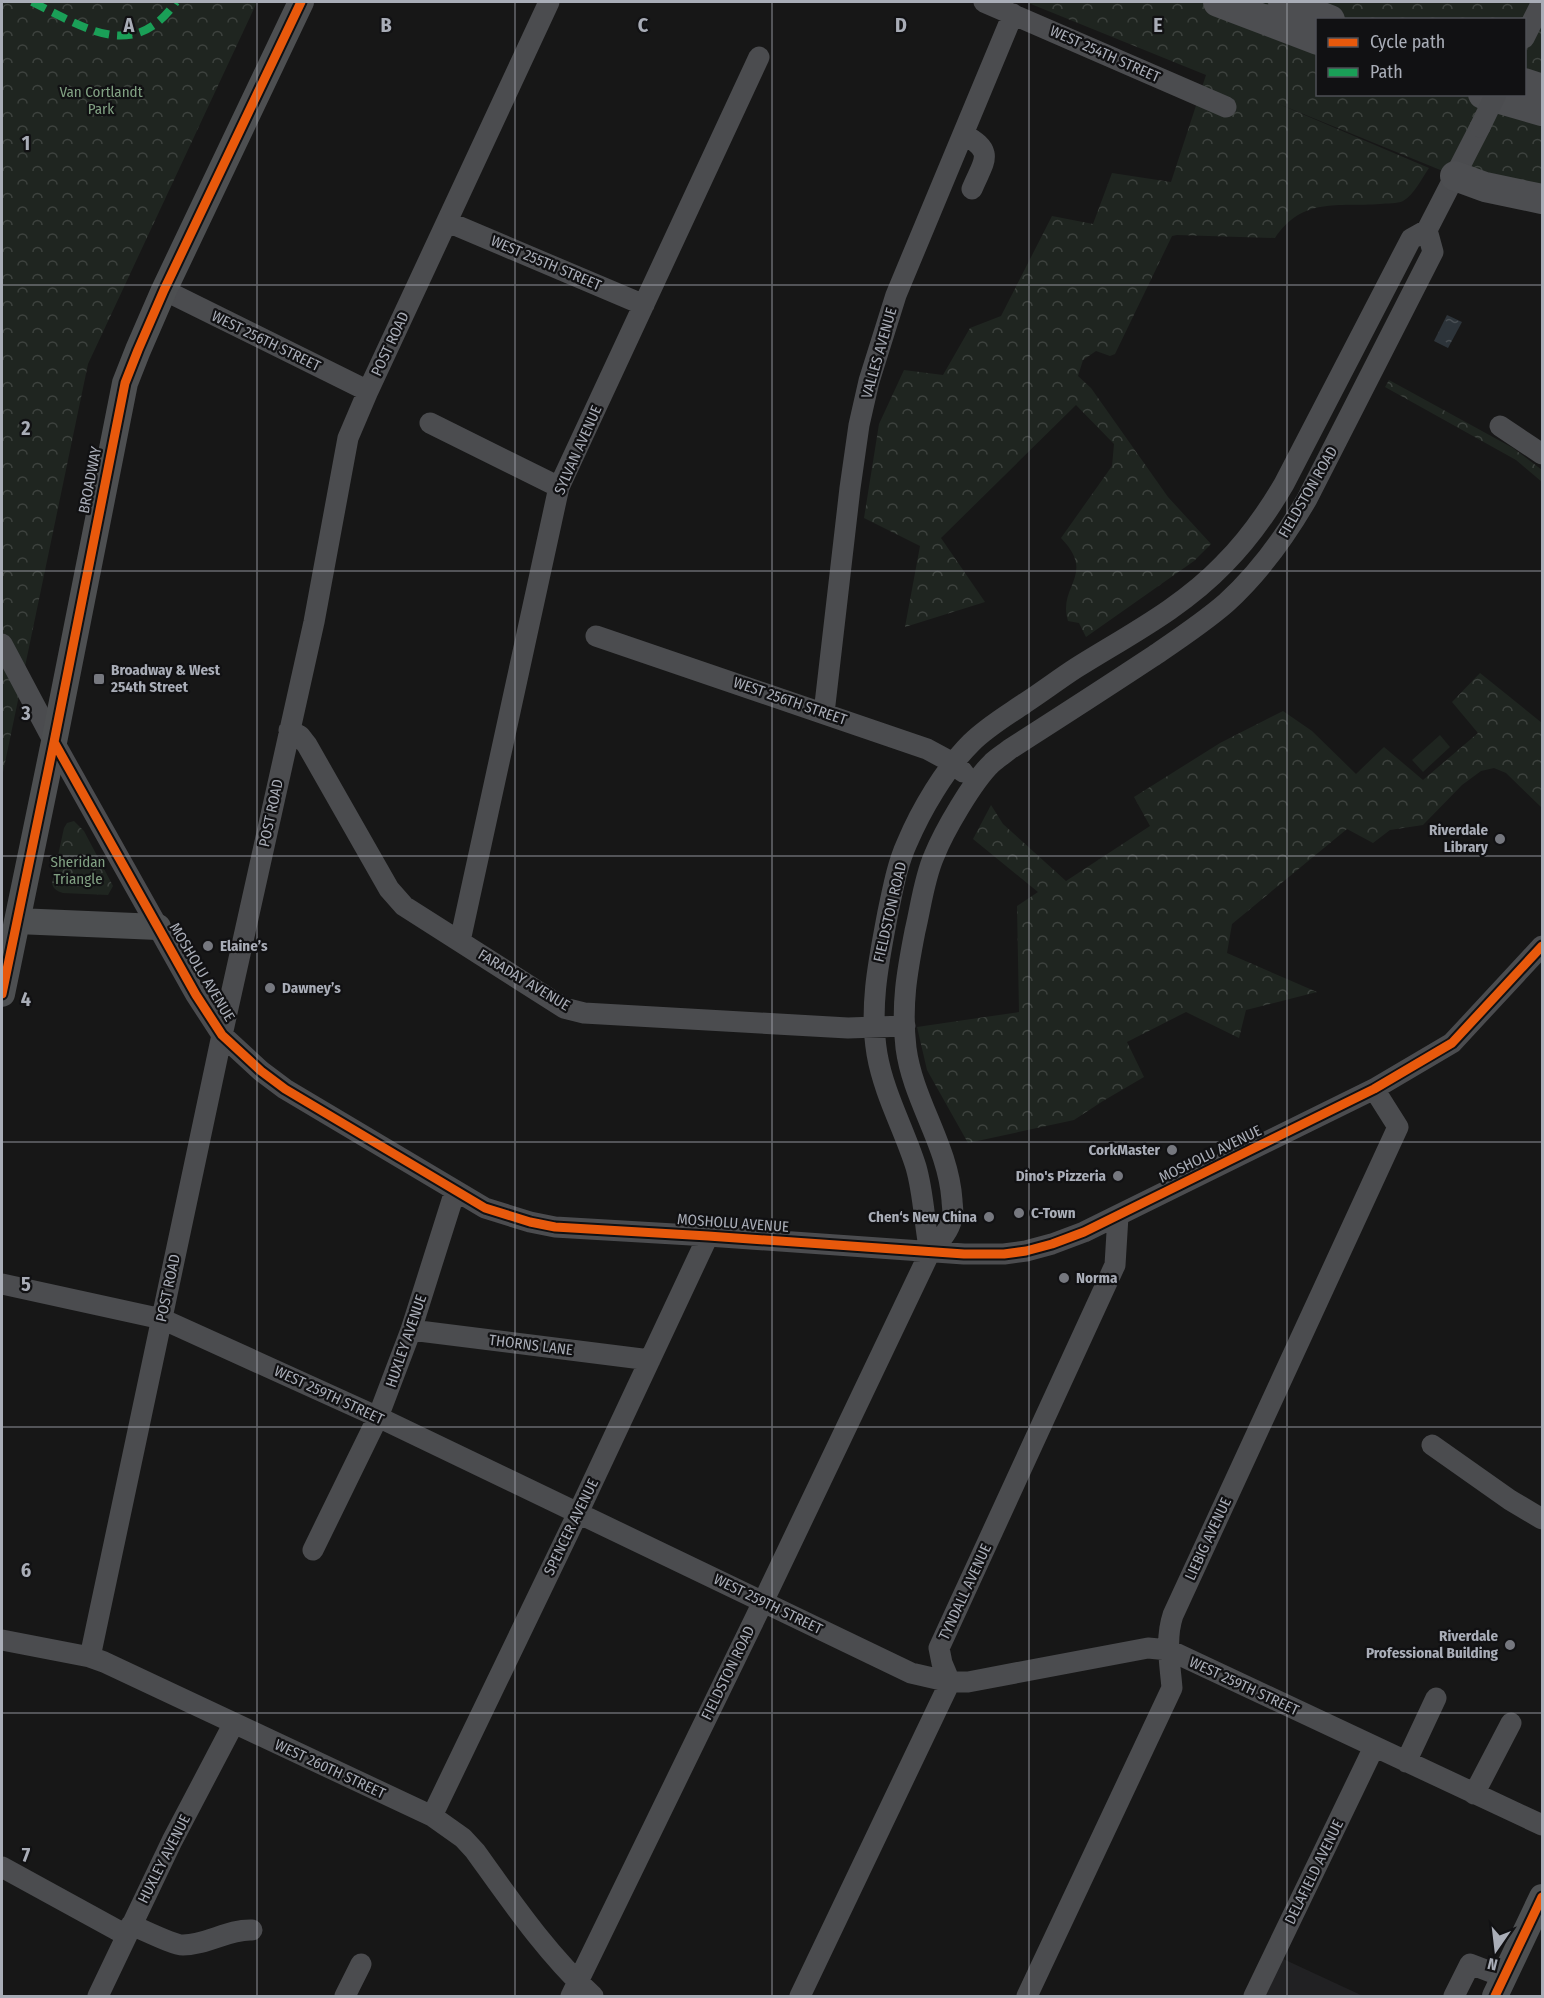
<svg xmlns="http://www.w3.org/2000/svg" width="1544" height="1998" font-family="'Fira Sans Condensed',sans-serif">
<defs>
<pattern id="forest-crowns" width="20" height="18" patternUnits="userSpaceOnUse" patternTransform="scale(1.5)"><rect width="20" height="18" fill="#1f2520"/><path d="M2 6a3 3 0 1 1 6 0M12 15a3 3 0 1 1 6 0" fill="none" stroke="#3d423e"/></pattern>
<pattern id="water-ripples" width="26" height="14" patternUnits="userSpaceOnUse" patternTransform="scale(1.5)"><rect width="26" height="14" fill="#2d343a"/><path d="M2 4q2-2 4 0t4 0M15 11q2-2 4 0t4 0" fill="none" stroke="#494f54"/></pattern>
</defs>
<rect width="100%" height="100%" fill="#171717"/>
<path fill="#212123" d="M 1279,1957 L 1363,1996 L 1260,1996 Z"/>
<path fill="#1f2520" d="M 1440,735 L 1450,747 L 1423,772 L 1412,760 Z"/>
<path fill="url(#forest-crowns)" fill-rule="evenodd" d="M 2,2 L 257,2 L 88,364 L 2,777 Z
M 1026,2 L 1542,2 L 1542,199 L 1455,176 L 1274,102 L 1429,168 C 1422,178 1414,195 1403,201 C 1397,204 1387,203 1380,204 C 1338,207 1302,197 1275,238 L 1177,235 L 1172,236 L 1115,354 L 1110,356 L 1096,351 L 1083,360 L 1078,376 L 1091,388 L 1168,497 L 1211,544 L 1194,561 L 1086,637 L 1079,623 L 1068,621 C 1057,586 1097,575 1061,538 L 1112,466 L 1114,444 L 1076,405 L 941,538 L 985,602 L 905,627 L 920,546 L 864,518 L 879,424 L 904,370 L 943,375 L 970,328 L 1001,316 L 1052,216 L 1093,224 L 1112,173 L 1171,182 L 1206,75 ZM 1318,20 L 1524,20 L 1524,94 L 1318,94 Z
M 1389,380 L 1513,448 L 1542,470 L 1542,482 L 1516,460 L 1385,387 Z
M 1480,673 L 1542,723 L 1542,808 L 1506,773 L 1494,768 L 1481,771 L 1462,785 L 1423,825 L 1390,830 L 1373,843 L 1347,829 L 1232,924 L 1227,953 L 1317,992 L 1246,1010 L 1239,1038 L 1186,1012 L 1127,1042 L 1144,1077 L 1103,1101 L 1074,1120 L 968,1143 L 927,1070 L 917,1027 L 1019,1012 L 1017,906 L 1038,892 L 973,839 L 991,805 L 1003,824 L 1066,881 L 1150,826 L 1134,797 L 1220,743 L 1283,711 L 1312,731 L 1356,774 L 1384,747 L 1423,780 L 1478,733 L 1452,702 Z
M 74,821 L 84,831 L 113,886 L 108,895 L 63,893 C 57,891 53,889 52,883 L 64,828 L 67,823 Z"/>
<path fill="url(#water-ripples)" d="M 1447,315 L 1462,322 L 1448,348 L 1434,341 Z"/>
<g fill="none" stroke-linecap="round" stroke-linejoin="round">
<path stroke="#4b4c4f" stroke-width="21" d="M 984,2 L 1226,107
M 1524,38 L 1542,2
M 963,134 C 996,152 984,160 972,189
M 448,222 L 644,305
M 164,290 L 368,391
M 430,423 L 559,487
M 1500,426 L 1542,454
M 596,636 L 927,749 L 953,763 L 963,772
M 2,644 L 54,742 L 196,995 L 222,1035 L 261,1071 L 285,1089 L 485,1208 L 530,1222 L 555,1227 L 708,1236 L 964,1254 L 1004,1254 L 1026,1251 L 1052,1244 L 1084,1232 L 1374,1089 L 1452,1043 L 1542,946
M 824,713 L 850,488 L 859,425 L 869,381 L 896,295 L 1013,14
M 289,730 L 300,736 L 307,745 L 389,889 L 404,906 L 564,1008 L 584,1013 L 848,1028 L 905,1026
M 460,941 L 559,487 L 759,57
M 930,1252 C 924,1223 924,1195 916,1167 C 904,1129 884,1094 877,1054 C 869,1006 879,960 888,912 C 893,889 897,865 907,843 C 921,810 945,769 971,743 C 987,727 1006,716 1025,703 C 1042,692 1059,679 1076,668 C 1127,636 1182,608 1224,564 C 1248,540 1267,513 1284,484 L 1411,239 L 1427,230 L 1480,127
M 2,1284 L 162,1319 L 378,1417 L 911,1673 L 950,1682 L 968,1682 L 1148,1648 L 1169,1650 L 1542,1825
M 411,1330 L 650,1360
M 1432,1445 L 1510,1500 L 1542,1519
M 313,1550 L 378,1417 L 411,1330 L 455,1191
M 2,1640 L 90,1657 L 104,1662 L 432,1816 L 463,1838 L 475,1851 C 511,1901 547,1954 593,1996
M 90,1657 L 222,1035 L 314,622 L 348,438 L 368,391 L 549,2
M 1406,1762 L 1436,1698
M 1474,1794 L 1511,1723
M 432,1816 L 578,1513 L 708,1236
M 2,1867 L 126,1935
M 131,1925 C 142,1929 173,1945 183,1945 C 207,1945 228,1929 252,1930
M 98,1996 L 172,1841 L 234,1723
M 345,1996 L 361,1964
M 571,1996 L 763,1602 L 930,1252 C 939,1242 949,1232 952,1218 C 954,1213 952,1205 952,1200 C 948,1145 913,1101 906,1048 C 901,1005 907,972 915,931 C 921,906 924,879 934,856 C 944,831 973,781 992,763 C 997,758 1004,754 1010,749 C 1057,719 1105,688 1152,657 C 1177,640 1203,623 1226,603 C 1259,573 1285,537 1307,499 L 1433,252 L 1427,230
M 800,1996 L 950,1682 L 942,1663 L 939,1648 L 1115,1265 L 1118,1216
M 1027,1996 L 1172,1688 C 1170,1664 1165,1639 1173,1615 L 1398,1127 L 1374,1089
M 1254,1996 L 1374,1747
M 1454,1996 L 1470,1964 L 1504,1977"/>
<path stroke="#4d4f51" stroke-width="26" d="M 17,921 L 158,927
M 2,994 L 54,742 L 125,383 L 138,350 L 164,290 L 301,2
M 1495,1996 L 1542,1897"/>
<path stroke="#4d4e51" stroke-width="30" d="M 1218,2 L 1318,40
M 1283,2 L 1330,20
M 1524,83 L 1542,89
M 1483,94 L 1542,111
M 1455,176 L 1485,187 L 1542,199"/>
<path stroke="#4b4c4f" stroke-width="21" d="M 1480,127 L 1496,94"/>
<path stroke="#1a9f57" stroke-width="8" stroke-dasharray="15 8" stroke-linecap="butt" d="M 32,2 C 84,27 133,63 176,2"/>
<defs>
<path id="cycleway" d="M 54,742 L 196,995 L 222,1035 L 261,1071 L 285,1089 L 485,1208 L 530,1222 L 555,1227 L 708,1236 L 964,1254 L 1004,1254 L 1026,1251 L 1052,1244 L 1084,1232 L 1374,1089 L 1452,1043 L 1542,946
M 2,994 L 54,742 L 125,383 L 138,350 L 164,290 L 301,2
M 1495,1996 L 1542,1897"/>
</defs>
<use href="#cycleway" stroke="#111113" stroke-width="13"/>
<use href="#cycleway" stroke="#e8590c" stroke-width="9"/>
</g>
<path fill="none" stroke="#a9adb7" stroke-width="1.5" stroke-opacity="0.55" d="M 257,2 L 257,1996M 515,2 L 515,1996M 772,2 L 772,1996M 1029,2 L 1029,1996M 1287,2 L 1287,1996M 2,285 L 1542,285M 2,571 L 1542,571M 2,856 L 1542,856M 2,1142 L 1542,1142M 2,1427 L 1542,1427M 2,1713 L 1542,1713"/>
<g fill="#76787f" stroke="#111113" stroke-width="2">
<rect x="93" y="673" width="12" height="12" rx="3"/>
<circle cx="1500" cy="839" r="6"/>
<circle cx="208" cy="946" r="6"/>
<circle cx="270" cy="988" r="6"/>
<circle cx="1172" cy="1150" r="6"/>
<circle cx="1118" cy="1176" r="6"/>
<circle cx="1019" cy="1213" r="6"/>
<circle cx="989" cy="1217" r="6"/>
<circle cx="1064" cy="1278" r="6"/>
<circle cx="1510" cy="1645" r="6"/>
</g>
<g text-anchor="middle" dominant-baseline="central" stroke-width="4.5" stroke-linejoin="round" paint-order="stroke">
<g font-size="15" fill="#a9adb7" stroke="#111113">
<text transform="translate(1105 54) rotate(24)">WEST 254TH STREET</text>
<text transform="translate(546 263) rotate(23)">WEST 255TH STREET</text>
<text transform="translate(266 341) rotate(26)">WEST 256TH STREET</text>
<text transform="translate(390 344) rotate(-65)">POST ROAD</text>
<text transform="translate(879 353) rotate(-74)">VALLES AVENUE</text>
<text transform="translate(578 450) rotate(-66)">SYLVAN AVENUE</text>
<text transform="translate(90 480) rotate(-79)">BROADWAY</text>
<text transform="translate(1308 492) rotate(-60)">FIELDSTON ROAD</text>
<text transform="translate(790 701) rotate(19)">WEST 256TH STREET</text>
<text transform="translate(271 813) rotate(-78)">POST ROAD</text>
<text transform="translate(890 912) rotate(-77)">FIELDSTON ROAD</text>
<text transform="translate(202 972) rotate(59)">MOSHOLU AVENUE</text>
<text transform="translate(524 980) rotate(31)">FARADAY AVENUE</text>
<text transform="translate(1210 1154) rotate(-26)">MOSHOLU AVENUE</text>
<text transform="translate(733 1223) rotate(4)">MOSHOLU AVENUE</text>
<text transform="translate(168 1288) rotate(-78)">POST ROAD</text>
<text transform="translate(406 1341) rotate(-71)">HUXLEY AVENUE</text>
<text transform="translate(531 1345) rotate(7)">THORNS LANE</text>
<text transform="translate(329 1395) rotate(25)">WEST 259TH STREET</text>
<text transform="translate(571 1527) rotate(-64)">SPENCER AVENUE</text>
<text transform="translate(1208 1539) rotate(-65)">LIEBIG AVENUE</text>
<text transform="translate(965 1592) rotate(-65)">TYNDALL AVENUE</text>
<text transform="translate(768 1604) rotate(26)">WEST 259TH STREET</text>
<text transform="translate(728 1673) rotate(-64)">FIELDSTON ROAD</text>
<text transform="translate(1244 1686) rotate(25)">WEST 259TH STREET</text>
<text transform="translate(330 1769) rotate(25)">WEST 260TH STREET</text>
<text transform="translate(164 1859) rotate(-63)">HUXLEY AVENUE</text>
<text transform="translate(1314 1872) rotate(-64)">DELAFIELD AVENUE</text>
</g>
<g font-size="15" fill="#81a183" stroke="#111113">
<text x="101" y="92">Van Cortlandt<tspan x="101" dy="17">Park</tspan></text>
<text x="78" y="862">Sheridan<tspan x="78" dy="17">Triangle</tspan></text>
</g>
<g font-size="15" font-weight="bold" fill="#a9adb7" stroke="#111113" text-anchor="start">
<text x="111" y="670">Broadway &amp; West<tspan x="111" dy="17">254th Street</tspan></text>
<text x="1488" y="830" text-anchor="end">Riverdale<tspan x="1488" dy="17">Library</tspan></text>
<text x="220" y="946">Elaine’s</text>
<text x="282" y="988">Dawney’s</text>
<text x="1160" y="1150" text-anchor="end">CorkMaster</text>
<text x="1106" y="1176" text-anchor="end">Dino's Pizzeria</text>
<text x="1031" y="1213">C-Town</text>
<text x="977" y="1217" text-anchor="end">Chen‘s New China</text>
<text x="1076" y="1278">Norma</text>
<text x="1498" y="1636" text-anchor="end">Riverdale<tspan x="1498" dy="17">Professional Building</tspan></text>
</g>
</g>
<g font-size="20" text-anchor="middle" font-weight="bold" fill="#a9adb7" stroke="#111113" stroke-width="4.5" stroke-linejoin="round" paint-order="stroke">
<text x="129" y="32">A</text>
<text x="386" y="32">B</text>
<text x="643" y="32">C</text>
<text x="901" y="32">D</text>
<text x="1158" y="32">E</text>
<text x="26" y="150">1</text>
<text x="26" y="435">2</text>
<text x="26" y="720">3</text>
<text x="26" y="1006">4</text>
<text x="26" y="1291">5</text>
<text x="26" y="1577">6</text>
<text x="26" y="1862">7</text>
</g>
<rect width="1544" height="1998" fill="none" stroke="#a9adb7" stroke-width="6"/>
<rect x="1316" y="18" width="210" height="78" fill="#111113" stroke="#4e4f55" stroke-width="1.5"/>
<rect x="1328" y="38" width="30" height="9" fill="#e8590c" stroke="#4e4f55" stroke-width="1.5"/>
<text x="1370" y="48" font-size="18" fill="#a9adb7">Cycle path</text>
<rect x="1328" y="68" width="30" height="9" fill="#1a9f57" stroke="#4e4f55" stroke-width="1.5"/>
<text x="1370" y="78" font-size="18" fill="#a9adb7">Path</text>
<g transform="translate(1496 1950) rotate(194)" stroke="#111113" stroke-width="4.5" paint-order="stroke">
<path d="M0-4.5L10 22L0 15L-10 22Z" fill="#a9adb7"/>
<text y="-9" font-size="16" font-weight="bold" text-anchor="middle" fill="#a9adb7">N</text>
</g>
</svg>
